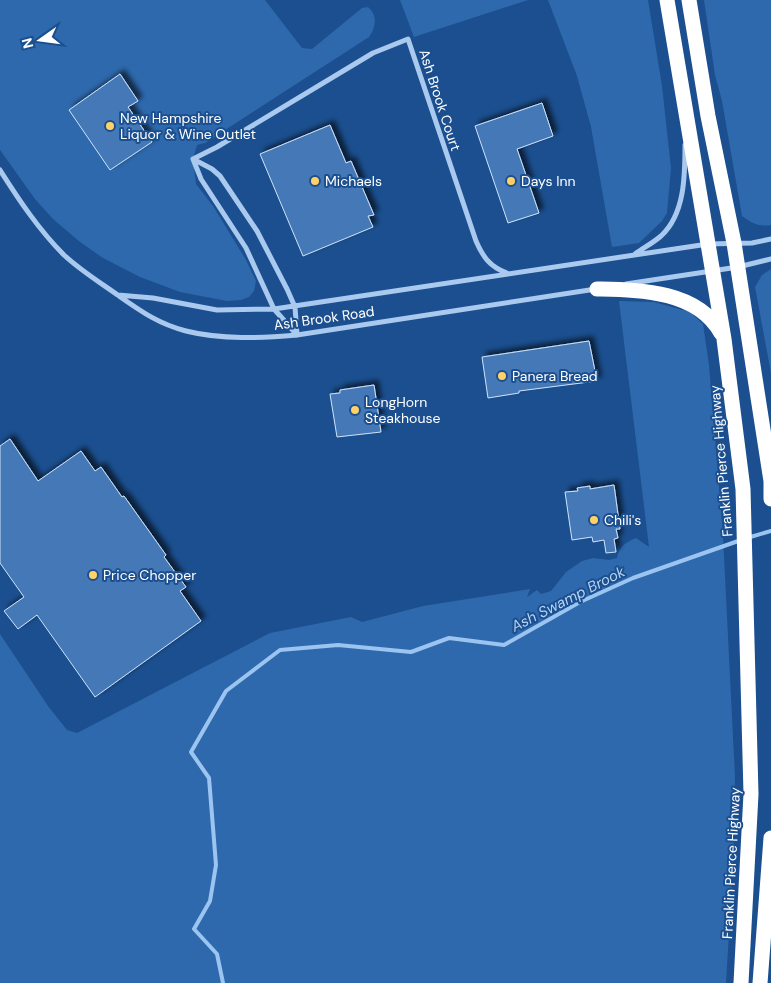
<svg xmlns="http://www.w3.org/2000/svg" width="771" height="983" font-family="'DM Sans',sans-serif">
<defs>
<filter id="shadow"><feDropShadow dx="4.5" dy="-4.5" stdDeviation="2.5" flood-color="#0009"/></filter>
</defs>
<rect width="100%" height="100%" fill="#1b4f8f"/>
<path fill="#2e69ad" d="M 0,0 L 265,0 L 302,48 L 312,49 L 362,8 L 368,7 C 378,16 376,27 369,37 L 205,143 L 197,145 L 193,159 L 196,184 L 213,206 L 246,260 L 256,281 L 254,291 L 249,297 L 241,300 L 227,301 L 180,292 L 140,277 L 103,258 L 80,242 L 53,219 L 35,199 L 0,150 Z
M 400,0 L 528,0 L 414,37 Z
M 548,0 L 648,0 L 662,86 L 671,168 L 667,213 L 662,221 L 639,243 L 612,247 L 591,127 L 577,76 Z
M 704,0 L 771,0 L 771,225 C 758,227 752,223 742,216 L 722,101 L 715,75 Z
M 771,269 L 771,373 L 755,287 L 762,275 Z
M 619,301 L 654,302 L 690,312 L 703,324 L 709,365 L 723,536 L 735,777 L 734,849 L 726,983 L 0,983 L 0,634 L 48,706 L 67,730 L 77,733 L 270,633 L 351,617 L 362,622 L 423,606 L 530,589 L 527,597 L 537,590 L 541,594 L 551,591 L 566,572 L 582,561 L 593,558 L 609,560 L 617,558 C 619,546 626,542 636,538 L 649,547 Z"/>
<g fill="none" stroke-linecap="round" stroke-linejoin="round">
<path stroke="#9cc4f0" stroke-width="4" d="M 747,538 L 771,531
M 223,983 L 217,954 L 194,929 L 210,901 L 216,865 L 209,778 L 191,752 L 226,691 L 280,650 L 338,645 L 411,652 L 449,638 L 504,645 L 580,602 L 633,578 L 741,540"/>
</g>
<path fill="#4478b7" stroke="#cfe3fa" filter="url(#shadow)" d="M 120,74 L 138,101 L 128,107 L 152,142 L 110,170 L 69,110 Z
M 542,103 L 553,136 L 517,149 L 539,213 L 508,223 L 475,126 Z
M 330,125 L 346,163 L 351,161 L 374,215 L 368,216 L 373,227 L 303,256 L 260,154 Z
M 589,341 L 597,381 L 519,391 L 519,393 L 488,398 L 482,357 Z
M 374,385 L 381,432 L 337,437 L 330,394 L 340,393 L 340,390 Z
M 10,439 L 38,481 L 81,451 L 95,471 L 101,467 L 122,497 L 124,496 L 166,555 L 164,557 L 186,587 L 180,591 L 201,621 L 95,697 L 37,615 L 18,629 L 4,611 L 24,597 L 0,563 L 0,446 Z
M 614,485 L 620,529 L 616,529 L 618,538 L 614,539 L 616,552 L 606,553 L 604,540 L 593,542 L 592,537 L 572,540 L 565,492 L 578,491 L 577,488 L 590,486 L 590,489 Z"/>
<g fill="none" stroke-linecap="round" stroke-linejoin="round">
<path stroke="#a9c9ee" stroke-width="5" d="M 193,159 L 217,147 L 373,53 L 408,39 L 476,241 C 483,257 490,267 507,273
M 193,159 L 212,169 L 220,176 L 257,231 L 287,289 L 295,307 L 297,335
M 193,159 L 201,179 L 246,248 L 274,309 L 297,335
M 0,170 C 19,200 39,230 64,255 C 81,271 101,283 119,296 C 142,312 159,324 186,331 C 222,340 261,338 297,335 L 596,289
M 635,254 C 643,248 653,243 661,236 C 685,214 685,175 685,145
M 626,284 L 738,267 L 771,259
M 118,295 L 153,298 L 217,310 L 274,309 L 708,244 L 752,243 L 771,239"/>
<path stroke="#fff" stroke-width="15" d="M 667,0 L 724,339 L 743,489 L 751,794 L 741,983
M 689,0 L 708,116 L 734,243 L 771,481 L 771,499
M 597,289 C 639,290 697,290 721,333
M 760,983 L 771,838"/>
</g>
<g fill="#ffd166" stroke="#1b4f8f" stroke-width="2">
<circle cx="110" cy="126" r="5"/>
<circle cx="315" cy="181" r="5"/>
<circle cx="511" cy="181" r="5"/>
<circle cx="502" cy="376" r="5"/>
<circle cx="355" cy="410" r="5"/>
<circle cx="594" cy="520" r="5"/>
<circle cx="93" cy="575" r="5"/>
</g>
<g text-anchor="middle" dominant-baseline="central" stroke-width="4" stroke-linejoin="round" paint-order="stroke">
<g font-size="14" fill="#fff" stroke="#1b4f8f">
<text transform="translate(440 100) rotate(72)">Ash Brook Court</text>
<text transform="translate(324 318) rotate(-8)">Ash Brook Road</text>
<text transform="translate(721 461) rotate(-95)">Franklin Pierce Highway</text>
<text transform="translate(731 863) rotate(-87)">Franklin Pierce Highway</text>
</g>
<g font-size="14" fill="#fff" stroke="#1b4f8f" text-anchor="start">
<text x="120" y="118">New Hampshire<tspan x="120" dy="16">Liquor &amp; Wine Outlet</tspan></text>
<text x="325" y="181">Michaels</text>
<text x="521" y="181">Days Inn</text>
<text x="512" y="376">Panera Bread</text>
<text x="365" y="402">LongHorn<tspan x="365" dy="16">Steakhouse</tspan></text>
<text x="604" y="520">Chili's</text>
<text x="103" y="575">Price Chopper</text>
</g>
<g font-size="15" font-style="italic" fill="#b5d3f5" stroke="#1b4f8f">
<text transform="translate(568 599) rotate(-27)">Ash Swamp Brook</text>
</g>
</g>
<g transform="translate(40 40) rotate(256)" stroke="#1b4f8f" stroke-width="4" paint-order="stroke">
<path d="M0-4L9 19L0 12L-9 19Z" fill="#ffffff"/>
<text y="-8" font-size="14" font-weight="bold" text-anchor="middle" fill="#ffffff">N</text>
</g>
</svg>
